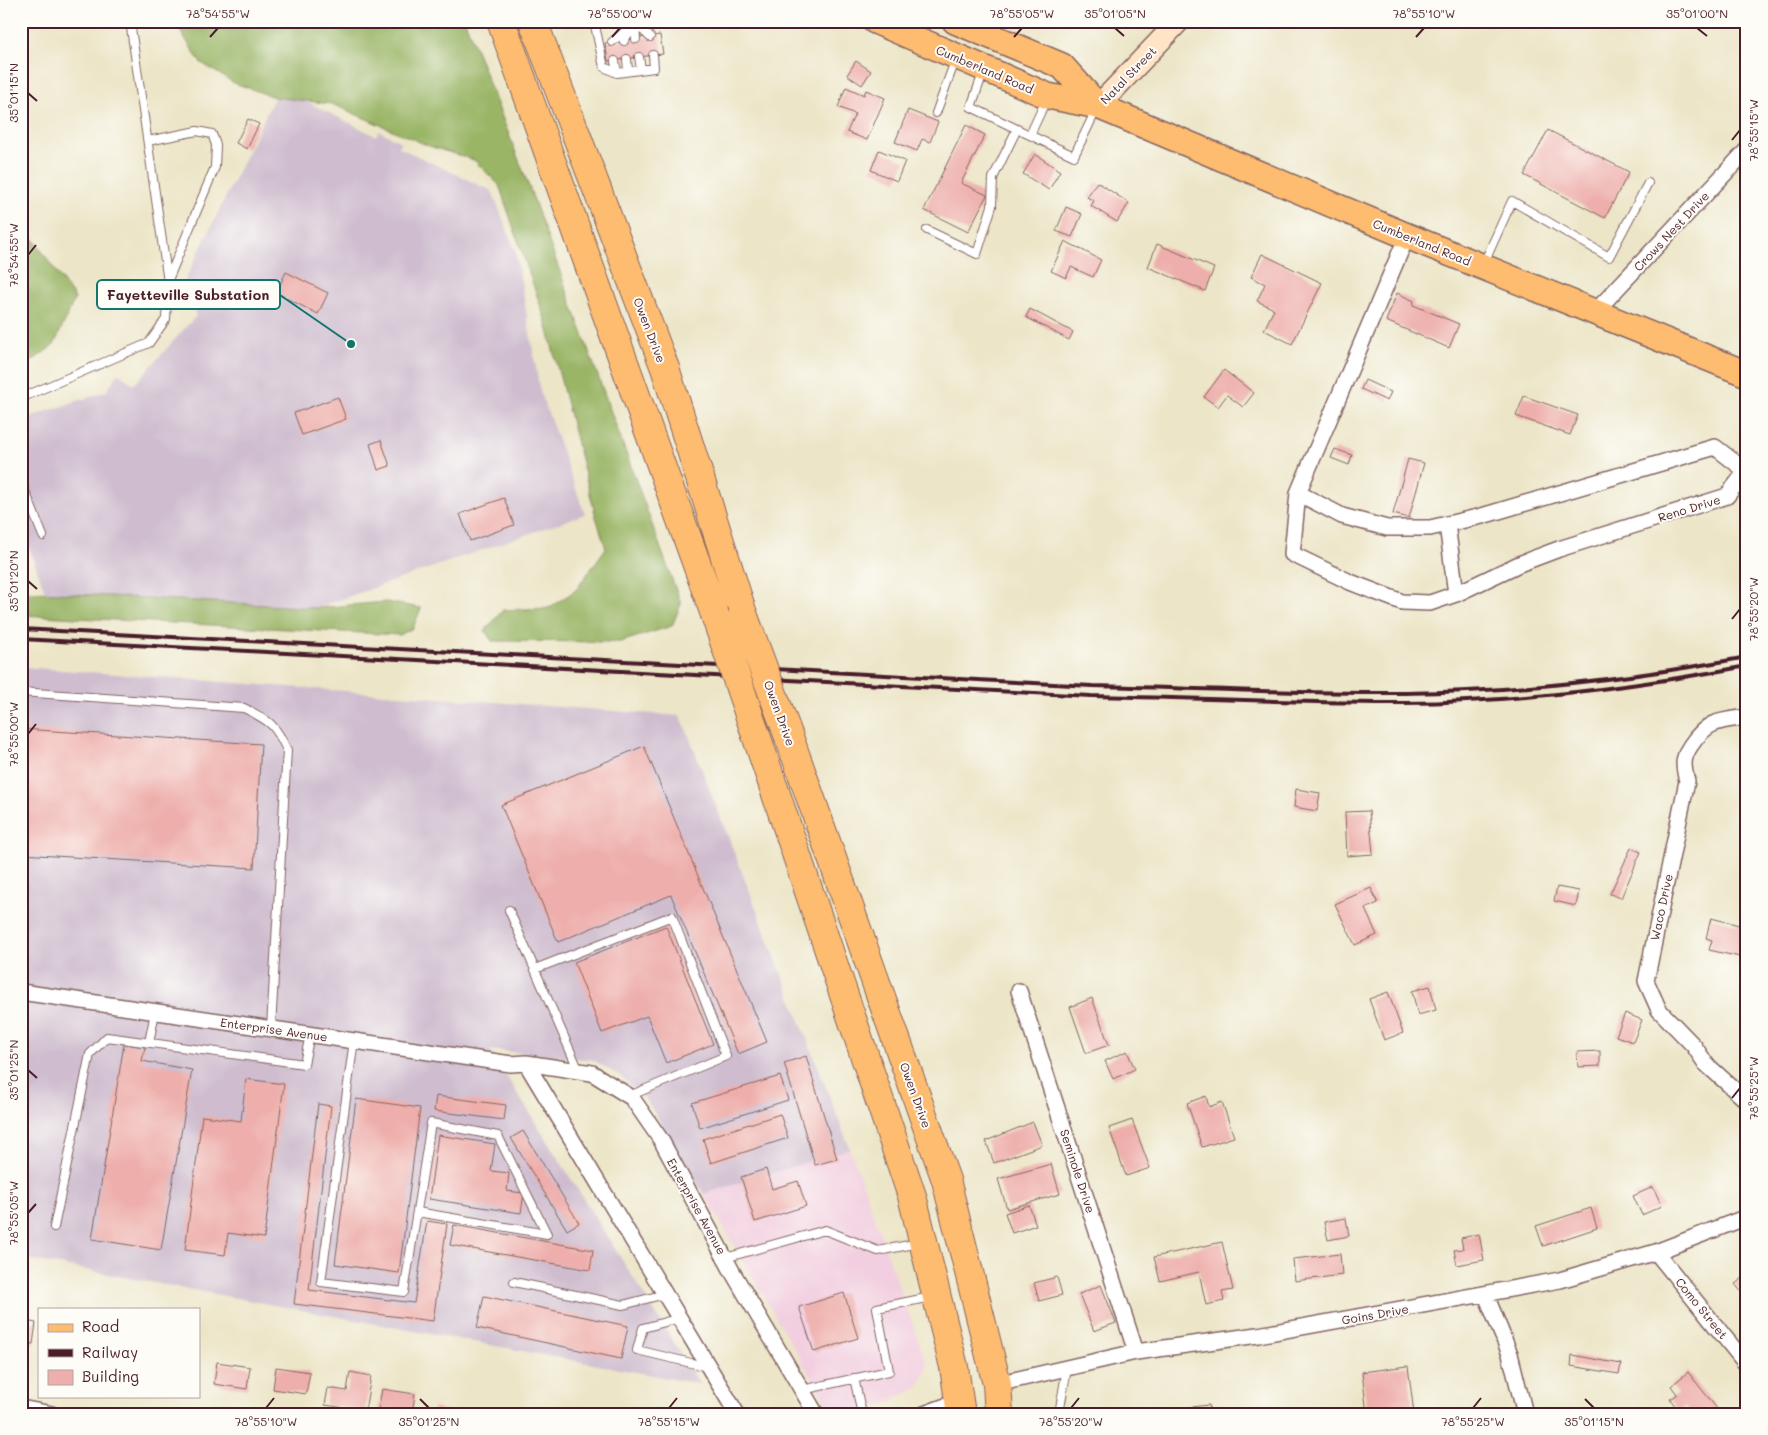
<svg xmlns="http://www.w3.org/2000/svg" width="1768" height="1435" font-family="Mali,sans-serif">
<rect width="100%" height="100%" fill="#fdfcf7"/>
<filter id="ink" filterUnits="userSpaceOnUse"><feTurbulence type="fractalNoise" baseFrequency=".02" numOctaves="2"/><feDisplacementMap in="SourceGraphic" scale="10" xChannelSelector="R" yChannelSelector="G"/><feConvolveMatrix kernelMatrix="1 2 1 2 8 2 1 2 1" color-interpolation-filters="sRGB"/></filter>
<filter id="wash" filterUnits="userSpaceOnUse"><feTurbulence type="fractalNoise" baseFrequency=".0096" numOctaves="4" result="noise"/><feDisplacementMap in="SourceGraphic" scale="20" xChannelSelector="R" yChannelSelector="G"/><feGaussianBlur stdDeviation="1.12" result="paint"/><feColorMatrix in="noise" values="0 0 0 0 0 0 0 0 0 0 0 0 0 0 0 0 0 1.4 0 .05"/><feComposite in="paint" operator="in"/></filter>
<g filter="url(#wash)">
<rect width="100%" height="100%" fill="#ece5c7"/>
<path fill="#f2cfe0" d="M 850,1149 L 928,1367 L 917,1388 L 862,1414 L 836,1414 L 829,1408 L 704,1194 Z"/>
<path fill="#cfbdcf" d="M 279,88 L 376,136 L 379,131 L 401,142 L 398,147 L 492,191 L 516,253 L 540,391 L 585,514 L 316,608 L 46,594 L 21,526 L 21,420 L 107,391 L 118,373 L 134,385 L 196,316 L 184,282 Z
M 21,667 L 681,716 L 850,1149 L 704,1194 L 647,1101 L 620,1076 L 593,1060 L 490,1050 L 700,1384 L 21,1258 Z"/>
<path fill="#9ab566" stroke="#726a48" d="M 174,21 L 465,21 L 528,184 L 681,604 L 672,626 L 620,642 L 492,641 L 485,631 L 503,610 L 549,608 L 576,590 L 606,548 L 596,517 L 545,319 L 499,185 L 474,160 L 429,146 L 332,104 L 274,97 L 234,83 L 200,62 Z
M 21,222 L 75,298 L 54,345 L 21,369 Z
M 21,591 L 316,608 L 386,602 L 421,608 L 413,628 L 400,635 L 21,615 Z"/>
<g id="blocks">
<path fill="#eeafac" d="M 660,35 L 663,54 L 608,61 L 605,43 Z
M 856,61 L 871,71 L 862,85 L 847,75 Z
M 846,87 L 864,95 L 866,90 L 885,98 L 867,140 L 847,132 L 855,114 L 838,107 Z
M 908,110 L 938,122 L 930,142 L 922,139 L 917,151 L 895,142 Z
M 248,119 L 259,124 L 247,149 L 236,143 Z
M 966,125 L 985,135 L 961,183 L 987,195 L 968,232 L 924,210 Z
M 1548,130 L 1629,172 L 1605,218 L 1524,175 Z
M 879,150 L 905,161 L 897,181 L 871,170 Z
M 1035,154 L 1060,171 L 1049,190 L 1023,174 Z
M 1097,182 L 1129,203 L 1117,222 L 1091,206 L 1094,201 L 1087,197 Z
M 1066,207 L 1082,214 L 1072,237 L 1056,231 Z
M 1065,241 L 1101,260 L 1093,277 L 1071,267 L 1066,278 L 1051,271 Z
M 1157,244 L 1214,268 L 1205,291 L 1148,267 Z
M 1262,254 L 1322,283 L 1292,344 L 1264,330 L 1274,309 L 1257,301 L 1265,284 L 1251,277 Z
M 286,272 L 328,293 L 318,314 L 276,293 Z
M 1397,293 L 1414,301 L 1413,305 L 1459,324 L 1449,348 L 1386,321 Z
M 1030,309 L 1073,332 L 1069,340 L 1026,317 Z
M 1224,370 L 1254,393 L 1243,407 L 1227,395 L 1218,407 L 1204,397 Z
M 1365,380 L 1391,392 L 1387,401 L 1361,389 Z
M 1524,396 L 1578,415 L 1570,435 L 1516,416 Z
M 338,397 L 346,419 L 302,435 L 294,413 Z
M 381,440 L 390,466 L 378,470 L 370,444 Z
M 1335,449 L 1352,455 L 1349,465 L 1331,458 Z
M 1408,459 L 1424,463 L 1409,518 L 1393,514 Z
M 504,498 L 514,525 L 470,541 L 460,514 Z
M 21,729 L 261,744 L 254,868 L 21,854 Z
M 644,746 L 767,1042 L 738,1054 L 671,895 L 558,942 L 501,805 Z
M 1296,789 L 1320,793 L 1317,811 L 1294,807 Z
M 1369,811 L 1373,854 L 1347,856 L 1345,812 Z
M 1631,848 L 1641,852 L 1621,898 L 1610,894 Z
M 1557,887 L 1579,891 L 1576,906 L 1554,901 Z
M 1371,888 L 1378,903 L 1365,909 L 1377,935 L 1355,945 L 1335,904 Z
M 1711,918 L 1747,927 L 1740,957 L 1709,950 L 1712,940 L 1706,938 Z
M 666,926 L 713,1044 L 666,1063 L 647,1016 L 602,1033 L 574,962 Z
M 1430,986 L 1436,1010 L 1418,1015 L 1412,991 Z
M 1388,992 L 1403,1033 L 1384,1040 L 1369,999 Z
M 1092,998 L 1109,1045 L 1086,1053 L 1070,1007 Z
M 1625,1013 L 1642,1020 L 1633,1042 L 1616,1036 Z
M 124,1044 L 145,1047 L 142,1061 L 192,1070 L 161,1250 L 92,1239 Z
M 1127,1051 L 1135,1069 L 1113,1079 L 1105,1061 Z
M 1600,1051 L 1600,1066 L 1578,1067 L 1577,1052 Z
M 806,1056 L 837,1159 L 815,1165 L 784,1063 Z
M 780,1076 L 788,1100 L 700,1128 L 692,1103 Z
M 246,1079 L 284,1084 L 264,1238 L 228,1233 L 225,1255 L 185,1250 L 202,1116 L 241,1121 Z
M 436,1096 L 506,1105 L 504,1120 L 434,1111 Z
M 1206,1096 L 1209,1107 L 1222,1102 L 1234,1137 L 1202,1147 L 1187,1103 Z
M 356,1099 L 420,1108 L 399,1273 L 335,1264 Z
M 318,1104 L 331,1106 L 309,1290 L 414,1303 L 427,1221 L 447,1224 L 433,1321 L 294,1304 Z
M 780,1114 L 788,1138 L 711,1163 L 703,1139 Z
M 1132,1120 L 1150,1168 L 1126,1176 L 1109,1128 Z
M 1033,1122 L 1042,1145 L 994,1163 L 986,1141 Z
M 523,1131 L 579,1223 L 567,1230 L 511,1138 Z
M 438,1135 L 495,1144 L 491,1171 L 509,1173 L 507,1191 L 524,1193 L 521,1213 L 429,1199 Z
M 1051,1164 L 1060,1194 L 1007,1209 L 998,1179 Z
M 766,1169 L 772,1189 L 798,1181 L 806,1206 L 755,1222 L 741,1177 Z
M 1653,1187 L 1662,1206 L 1642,1215 L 1633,1196 Z
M 1029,1205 L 1036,1225 L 1012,1233 L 1005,1213 Z
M 1591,1208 L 1597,1228 L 1543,1246 L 1536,1226 Z
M 1346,1218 L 1349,1236 L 1328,1240 L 1324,1222 Z
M 454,1225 L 593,1250 L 590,1270 L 450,1245 Z
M 1479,1234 L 1484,1260 L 1457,1265 L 1454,1250 L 1463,1249 L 1461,1238 Z
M 1222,1242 L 1233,1290 L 1222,1292 L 1224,1301 L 1206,1305 L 1199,1272 L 1160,1281 L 1154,1257 Z
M 1340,1254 L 1342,1275 L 1295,1281 L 1293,1259 Z
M 1747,1275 L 1747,1299 L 1735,1284 Z
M 1057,1277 L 1062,1295 L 1039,1301 L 1034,1283 Z
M 1101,1285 L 1116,1323 L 1094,1331 L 1079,1294 Z
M 844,1293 L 858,1338 L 814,1352 L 799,1307 Z
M 484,1296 L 628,1326 L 621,1359 L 477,1328 Z
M 21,1320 L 36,1323 L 33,1344 L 21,1343 Z
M 1572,1355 L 1621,1364 L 1619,1374 L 1571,1366 Z
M 217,1362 L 250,1367 L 247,1389 L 214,1384 Z
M 1408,1366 L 1414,1414 L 1367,1414 L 1362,1372 Z
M 276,1367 L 310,1372 L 306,1394 L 273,1389 Z
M 350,1372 L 371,1376 L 365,1411 L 325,1405 L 328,1388 L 347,1391 Z
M 1688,1372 L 1718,1410 L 1714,1414 L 1691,1414 L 1685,1406 L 1679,1411 L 1670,1399 L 1677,1394 L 1671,1386 Z
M 382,1389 L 415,1394 L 412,1414 L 378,1411 Z
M 1209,1405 L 1210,1414 L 1182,1414 L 1182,1408 Z
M 433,1408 L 461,1413 L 461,1414 L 433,1414 Z"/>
</g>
</g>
<g filter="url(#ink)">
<use href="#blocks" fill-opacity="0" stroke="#836462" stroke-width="1"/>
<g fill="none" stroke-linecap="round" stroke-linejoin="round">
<defs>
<path id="lane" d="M 594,21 L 604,67 L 617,73 L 654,68 L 653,55
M 635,23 L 650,37
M 635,23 L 636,39
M 624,41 L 631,29
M 612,42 L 635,23
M 639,57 L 641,69
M 627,59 L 628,71
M 615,61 L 617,73
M 936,113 L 955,61
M 1017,129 L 1074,156 L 1097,108
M 1030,135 L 1047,98
M 148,141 L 197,131 L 212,134 L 216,145 L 215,167 L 168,280
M 927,230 L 977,254 L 992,206 L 993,178 L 1017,129 L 971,107 L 983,73
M 1483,265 L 1512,201 L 1609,257 L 1648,183
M 21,398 L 149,343 L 166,319 L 168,282 L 130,21
M 21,481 L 43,536
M 21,692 L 244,708 C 270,721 275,724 287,750 L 271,1028
M 509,910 L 579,1071
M 535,969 L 672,916 L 726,1056 L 629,1096
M 354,1040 L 321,1282 L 404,1292 L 431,1123 L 498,1136 L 547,1234 L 417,1212
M 149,1043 L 155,1012
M 54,1227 L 90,1054 L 107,1037 L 304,1064 L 310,1034
M 725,1258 L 825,1230 L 878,1251 L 919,1243
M 514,1282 L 623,1305 L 665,1294
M 680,1318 L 643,1328 L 637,1350 L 708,1367
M 854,1378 L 862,1414
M 802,1390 L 889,1371 L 877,1308 L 931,1297
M 1059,1414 L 1067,1368"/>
<path id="street" d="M 1595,312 L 1747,150
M 1298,493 L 1342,516 L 1387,528 L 1430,528 L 1482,516 L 1715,447 L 1746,471 L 1727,496 L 1559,549 L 1519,564 L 1456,594 L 1430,603 L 1402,602 L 1350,582 L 1292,554 L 1298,493 L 1407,236
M 1447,524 L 1456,594
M 1747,717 C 1719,721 1708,720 1691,745 C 1682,758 1683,766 1687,781 L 1646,981 L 1659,1010 L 1694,1046 L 1706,1064 L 1747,1101
M 1019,991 L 1136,1352
M 21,992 L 511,1064 L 526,1063 L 737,1414
M 526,1063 L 592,1073 L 632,1098 L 661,1140 L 733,1273 L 816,1414
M 1656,1252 L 1747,1365
M 1486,1295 L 1510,1354 L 1525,1414
M 997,1384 L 1136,1352 L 1258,1335 L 1560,1280 L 1656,1252 L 1747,1217
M 21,1408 L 52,1414
M 924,1414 L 959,1401"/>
<path id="secondary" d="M 1098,106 L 1179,21"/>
<path id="primary" d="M 875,21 L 1048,96 L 1098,106 L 1407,236 L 1747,374
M 955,21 L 1062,66 L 1098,106"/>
<path id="highway" d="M 501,21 L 714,612
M 533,21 L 665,368 L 743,614
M 756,735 L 912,1196 L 954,1367 L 961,1414
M 789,737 L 946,1180 L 997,1384 L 999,1414"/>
</defs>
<use href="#lane" stroke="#836462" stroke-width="10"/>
<use href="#street" stroke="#836462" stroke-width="18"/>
<use href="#secondary" stroke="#836462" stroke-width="24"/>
<use href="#primary" stroke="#836462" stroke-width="28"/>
<use href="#highway" stroke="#836462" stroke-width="30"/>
<use href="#lane" stroke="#fff" stroke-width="8"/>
<use href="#street" stroke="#fff" stroke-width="15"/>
<use href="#secondary" stroke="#ffe4c6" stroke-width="21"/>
<use href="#primary" stroke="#febc70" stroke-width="25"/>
<use href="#highway" stroke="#febc70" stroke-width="28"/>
<path stroke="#4a1f2b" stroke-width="4" d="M 21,629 L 1092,686 C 1196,688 1300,694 1405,693 C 1519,692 1635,678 1747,657
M 21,639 L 1091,696 C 1196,698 1300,703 1405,703 C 1519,702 1635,687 1747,666"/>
<defs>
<path id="highway-bridge" d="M 714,612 L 756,735
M 743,614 L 789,737"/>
</defs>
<use href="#highway-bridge" stroke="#836462" stroke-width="30" stroke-linecap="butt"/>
<use href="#highway-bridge" stroke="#febc70" stroke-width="28"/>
</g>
</g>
<path fill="none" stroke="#4a1f2b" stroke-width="2" d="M 1115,28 L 1124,36M 1697,28 L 1707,36M 210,37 L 218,28M 612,37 L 620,28M 1014,37 L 1022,28M 1416,37 L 1424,28M 28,93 L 37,101M 1732,140 L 1740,130M 28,255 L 36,245M 28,581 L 37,589M 1732,619 L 1740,609M 28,734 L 36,724M 28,1070 L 37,1078M 1732,1098 L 1740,1088M 28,1213 L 36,1204M 420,1399 L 429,1408M 1585,1399 L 1594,1408M 266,1408 L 274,1398M 669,1408 L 677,1398M 1071,1408 L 1079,1398M 1473,1408 L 1481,1398"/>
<g text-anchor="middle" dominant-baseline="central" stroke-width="4" stroke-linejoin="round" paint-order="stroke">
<g font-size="12" fill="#4a1f2b" stroke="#fdfcf7">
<text transform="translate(985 69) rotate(23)">Cumberland Road</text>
<text transform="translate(1128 75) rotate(-46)">Natal Street</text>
<text transform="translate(1671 231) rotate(-47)">Crows Nest Drive</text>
<text transform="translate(1422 242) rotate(22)">Cumberland Road</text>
<text transform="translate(650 330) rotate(69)">Owen Drive</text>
<text transform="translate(1689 508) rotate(-17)">Reno Drive</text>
<text transform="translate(780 713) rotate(70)">Owen Drive</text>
<text transform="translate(1661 907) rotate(-78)">Waco Drive</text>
<text transform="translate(274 1029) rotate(8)">Enterprise Avenue</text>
<text transform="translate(916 1095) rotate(70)">Owen Drive</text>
<text transform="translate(1078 1171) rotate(72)">Seminole Drive</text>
<text transform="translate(697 1206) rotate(61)">Enterprise Avenue</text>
<text transform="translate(1702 1308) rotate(51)">Como Street</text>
<text transform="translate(1375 1314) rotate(-10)">Goins Drive</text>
</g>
</g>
<path fill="none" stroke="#0f766e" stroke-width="2" d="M351 344L280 295"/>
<circle fill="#0f766e" stroke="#fdfcf7" stroke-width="2" cx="351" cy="344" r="5"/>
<rect fill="#fdfcf7" stroke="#0f766e" stroke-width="2" x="97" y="280" width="183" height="29" rx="5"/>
<g font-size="14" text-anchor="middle" font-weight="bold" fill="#4a1f2b">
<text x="188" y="300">Fayetteville Substation</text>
</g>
<rect width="1768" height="1435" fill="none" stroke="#fdfcf7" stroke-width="55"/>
<rect x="38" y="1308" width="162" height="90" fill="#fdfcf7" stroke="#b5a4a5"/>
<rect x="48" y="1324" width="25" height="8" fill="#febc70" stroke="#b5a4a5"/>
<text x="82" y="1332" font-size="15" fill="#4a1f2b">Road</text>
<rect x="48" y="1349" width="25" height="8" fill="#4a1f2b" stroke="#b5a4a5"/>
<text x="82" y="1358" font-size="15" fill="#4a1f2b">Railway</text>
<rect x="48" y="1370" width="25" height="15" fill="#eeafac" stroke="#b5a4a5"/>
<text x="82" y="1382" font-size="15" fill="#4a1f2b">Building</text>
<rect x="28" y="28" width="1712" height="1380" fill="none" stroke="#4a1f2b" stroke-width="2"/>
<g font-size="12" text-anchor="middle" fill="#4a1f2b">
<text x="218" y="18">78°54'55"W</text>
<text x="620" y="18">78°55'00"W</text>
<text x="1022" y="18">78°55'05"W</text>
<text x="1115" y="18">35°01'05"N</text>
<text x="1424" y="18">78°55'10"W</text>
<text x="1697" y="18">35°01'00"N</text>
<text transform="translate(14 93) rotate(-90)" y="4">35°01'15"N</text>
<text transform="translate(1754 130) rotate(-90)" y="4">78°55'15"W</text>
<text transform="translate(14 255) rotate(-90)" y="4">78°54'55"W</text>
<text transform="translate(14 581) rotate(-90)" y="4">35°01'20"N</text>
<text transform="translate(1754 609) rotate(-90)" y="4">78°55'20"W</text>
<text transform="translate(14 734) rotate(-90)" y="4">78°55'00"W</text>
<text transform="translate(14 1070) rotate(-90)" y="4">35°01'25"N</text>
<text transform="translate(1754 1088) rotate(-90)" y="4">78°55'25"W</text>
<text transform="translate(14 1213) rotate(-90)" y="4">78°55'05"W</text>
<text x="266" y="1426">78°55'10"W</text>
<text x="429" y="1426">35°01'25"N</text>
<text x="669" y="1426">78°55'15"W</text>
<text x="1071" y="1426">78°55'20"W</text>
<text x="1473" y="1426">78°55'25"W</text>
<text x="1594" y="1426">35°01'15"N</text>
</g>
</svg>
